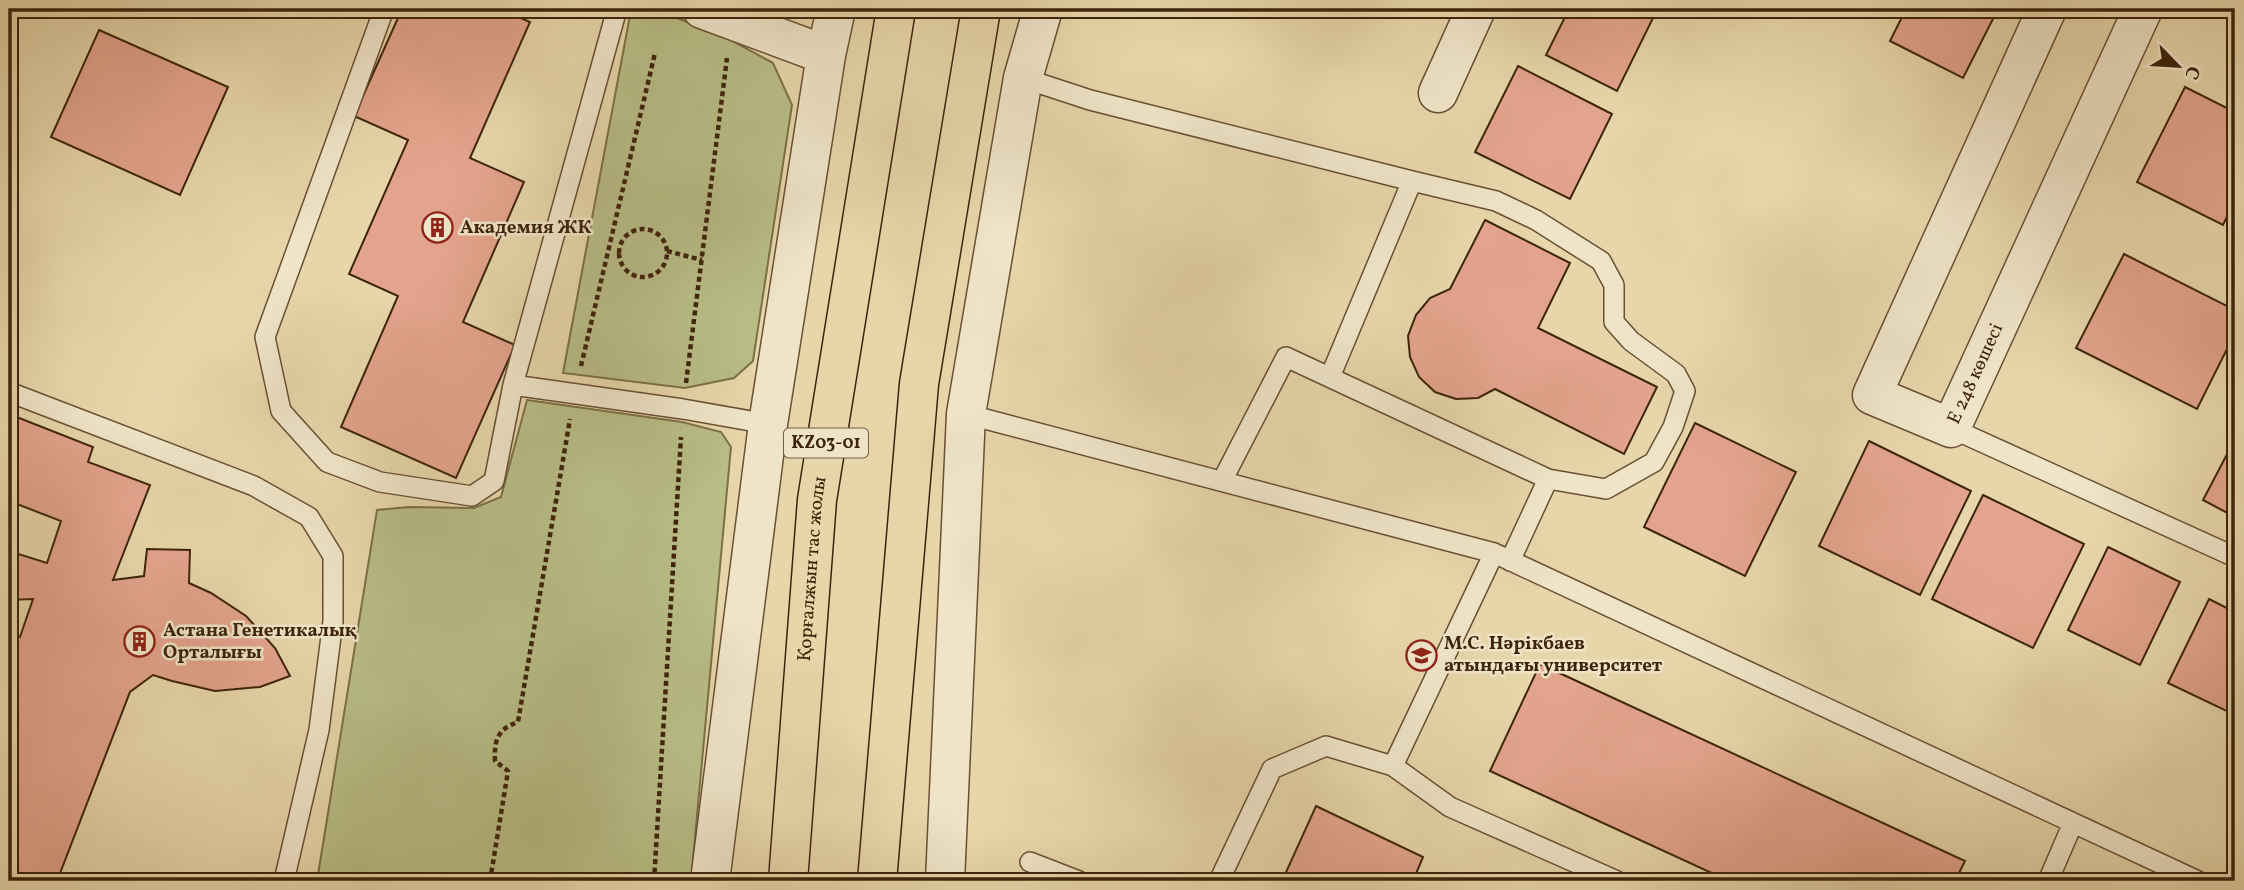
<svg xmlns="http://www.w3.org/2000/svg" width="2244" height="890" font-family="Vollkorn,serif">
<rect width="100%" height="100%" fill="#e7d6aa"/>
<filter id="stains"><feTurbulence type="fractalNoise" baseFrequency=".00286" numOctaves="4"/><feColorMatrix values="0 0 0 0 .2 0 0 0 0 .09 0 0 0 0 .02 0 0 0 .5 -.17"/></filter>
<radialGradient id="worn" r=".72"><stop offset=".6" stop-color="#630" stop-opacity="0"/><stop offset="1" stop-color="#630" stop-opacity=".3"/></radialGradient>
<path fill="#b8bd86" stroke="#7b7048" stroke-width="2" d="M 655,9 L 729,39 L 773,63 L 792,105 L 753,361 L 734,378 L 685,388 L 563,373 L 631,10 Z
M 527,400 L 682,422 L 721,432 L 731,447 L 691,881 L 317,881 L 377,510 L 409,507 L 474,508 L 501,497 Z"/>
<path fill="#e3a48d" stroke="#3e240b" stroke-width="2" d="M 402,9 L 500,9 L 530,22 L 470,158 L 524,182 L 463,322 L 515,345 L 456,478 L 341,427 L 398,296 L 349,274 L 408,140 L 354,116 Z
M 1569,9 L 1634,9 L 1653,18 L 1617,91 L 1546,55 Z
M 1906,9 L 1998,9 L 1963,78 L 1890,41 Z
M 99,30 L 228,87 L 180,195 L 51,137 Z
M 1518,66 L 1612,114 L 1570,199 L 1475,152 Z
M 2185,87 L 2235,112 L 2235,200 L 2223,225 L 2137,182 Z
M 1485,220 L 1570,263 L 1538,328 L 1657,387 L 1624,454 L 1495,389 L 1478,398 L 1456,399 L 1435,392 L 1419,377 L 1410,357 L 1408,336 L 1416,315 L 1430,298 L 1450,289 Z
M 2124,254 L 2235,310 L 2235,333 L 2197,409 L 2076,348 Z
M 9,414 L 93,447 L 88,462 L 150,485 L 113,580 L 144,576 L 147,549 L 190,550 L 189,583 L 211,593 L 246,616 L 275,648 L 290,676 L 260,687 L 215,691 L 172,681 L 153,675 L 130,692 L 57,881 L 9,881 L 9,632 L 20,637 L 33,599 L 9,600 L 9,551 L 47,563 L 61,521 L 9,501 Z
M 1695,423 L 1796,472 L 1745,576 L 1644,527 Z
M 2235,439 L 2235,517 L 2203,500 Z
M 1869,441 L 1971,491 L 1920,595 L 1819,546 Z
M 1983,495 L 2084,544 L 2033,648 L 1932,599 Z
M 2108,547 L 2180,582 L 2140,665 L 2068,630 Z
M 2209,599 L 2235,612 L 2235,715 L 2168,683 Z
M 1540,664 L 1965,861 L 1955,881 L 1729,881 L 1490,771 Z
M 1316,806 L 1423,857 L 1413,881 L 1282,881 Z"/>
<g fill="none" stroke-linecap="round" stroke-linejoin="round">
<defs>
<path id="lane" d="M 384,9 L 265,337 L 281,411 L 327,462 L 380,482 L 472,496 L 494,481 L 513,385
M 617,9 L 513,385 L 683,409 L 768,424
M 1023,78 L 1090,100 L 1412,181 L 1330,377
M 1412,181 L 1496,201 L 1536,220 L 1601,261 L 1614,285 L 1614,322 L 1631,341 L 1676,374 L 1685,391 L 1673,427 L 1654,462 L 1606,489 L 1548,479
M 9,392 L 254,486 L 309,517 L 333,556 L 333,621 L 319,730 L 284,881
M 966,414 L 1494,553 L 2198,881
M 1951,428 L 2235,557
M 1222,481 L 1286,357 L 1548,479 L 1510,561
M 1393,766 L 1450,807 L 1617,881
M 1030,862 L 1079,881
M 1219,881 L 1272,769 L 1326,746 L 1393,766 L 1494,553
M 2048,881 L 2073,823"/>
<g id="street">
<path d="M 702,9 L 826,55"/>
<path id="s1" d="M 2047,9 L 1872,395 L 1951,428 L 2143,9"/>
<path d="M 1438,93 L 1476,9"/>
<path d="M 710,881 L 768,424 L 826,55 L 836,9"/>
<path d="M 945,881 L 966,414 L 1023,78 L 1043,9"/>
</g>
<g id="primary">
<path id="s2" d="M 788,881 L 817,500 L 896,9"/>
<path d="M 877,881 L 919,384 L 981,9"/>
</g>
</defs>
<use href="#lane" stroke="#685033" stroke-width="22"/>
<use href="#street" stroke="#685033" stroke-width="41"/>
<use href="#primary" stroke="#3e240b" stroke-width="41"/>
<path stroke="#3e240b" stroke-width="4.5" stroke-dasharray="5 3.5" stroke-linecap="butt" d="M619 253a24 24 0 1 1 48 0a24 24 0 1 1-48 0Z
M 667,251 L 702,260
M 581,366 L 655,53
M 686,383 L 727,58
M 490,881 L 508,771 L 495,761 C 494,741 497,729 518,722 L 570,419
M 654,881 L 681,437"/>
<use href="#lane" stroke="#efe4c8" stroke-width="19"/>
<use href="#street" stroke="#efe4c8" stroke-width="38"/>
<use href="#primary" stroke="#e7d6aa" stroke-width="38"/>
</g>
<defs>
<symbol id="building-ring" viewBox="-11 -11 22 22"><circle r="9.5" fill="#efe4c8" stroke="#8f2418" stroke-width="1.5"/><path d="M-4-6H4V6H1V3H-1V6H-4ZM-2.5-4.3h1.7v1.8h-1.7ZM.8-4.3h1.7v1.8H.8ZM-2.5-1h1.7V.8h-1.7ZM.8-1h1.7V.8H.8Z" fill="#8f2418"/></symbol>
<symbol id="university-ring" viewBox="-11 -11 22 22"><circle r="9.5" fill="#efe4c8" stroke="#8f2418" stroke-width="1.5"/><path d="M0-5L7-2L0 1L-7-2ZM-4 1L0 2.5L4 1V4Q0 6-4 4Z" fill="#8f2418"/></symbol>
</defs>
<g fill-rule="evenodd">
<use href="#building-ring" x="420" y="210" width="35" height="35"/>
<use href="#building-ring" x="122" y="624" width="35" height="35"/>
<use href="#university-ring" x="1404" y="638" width="35" height="35"/>
</g>
<g text-anchor="middle" dominant-baseline="central" stroke-width="5" stroke-linejoin="round" paint-order="stroke">
<rect fill="#efe4c8" stroke="#735e44" stroke-width="2" x="784" y="428.5" width="84" height="29" rx="5"/>
<g font-size="18" font-weight="bold" fill="#3e240b">
<text x="826" y="443">KZ03-01</text>
</g>
<g font-size="19" font-weight="bold" fill="#3e240b" stroke="#efe4c8" text-anchor="start">
<text x="460" y="228">Академия ЖК</text>
<text x="163" y="631">Астана Генетикалық<tspan x="163" dy="22">Орталығы</tspan></text>
<text x="1444" y="644">М.С. Нәрікбаев<tspan x="1444" dy="22">атындағы университет</tspan></text>
</g>
<g font-size="19" fill="#3e240b" stroke="#efe4c8">
<text stroke="none"><textPath href="#s1" startOffset="569">Е 248 көшесі</textPath></text>
<text stroke="none"><textPath href="#s2" startOffset="313">Қорғалжын тас жолы</textPath></text>
</g>
</g>
<rect width="2244" height="890" fill="none" stroke="#e7d6aa" stroke-width="35"/>
<rect x="10" y="10" width="2223" height="869" fill="none" stroke="#3e240b" stroke-width="3.5"/>
<rect x="18" y="18" width="2209" height="855" fill="none" stroke="#3e240b" stroke-width="2"/>
<g transform="translate(2178 66) rotate(115)" stroke="#efe4c8" stroke-width="5" paint-order="stroke">
<path d="M0-5L12 26L0 18L-12 26Z" fill="#3e240b"/>
<text y="-10" font-size="19" font-weight="bold" text-anchor="middle" fill="#3e240b">С</text>
</g>
<rect width="100%" height="100%" filter="url(#stains)"/>
<rect width="100%" height="100%" fill="url(#worn)"/>
</svg>
